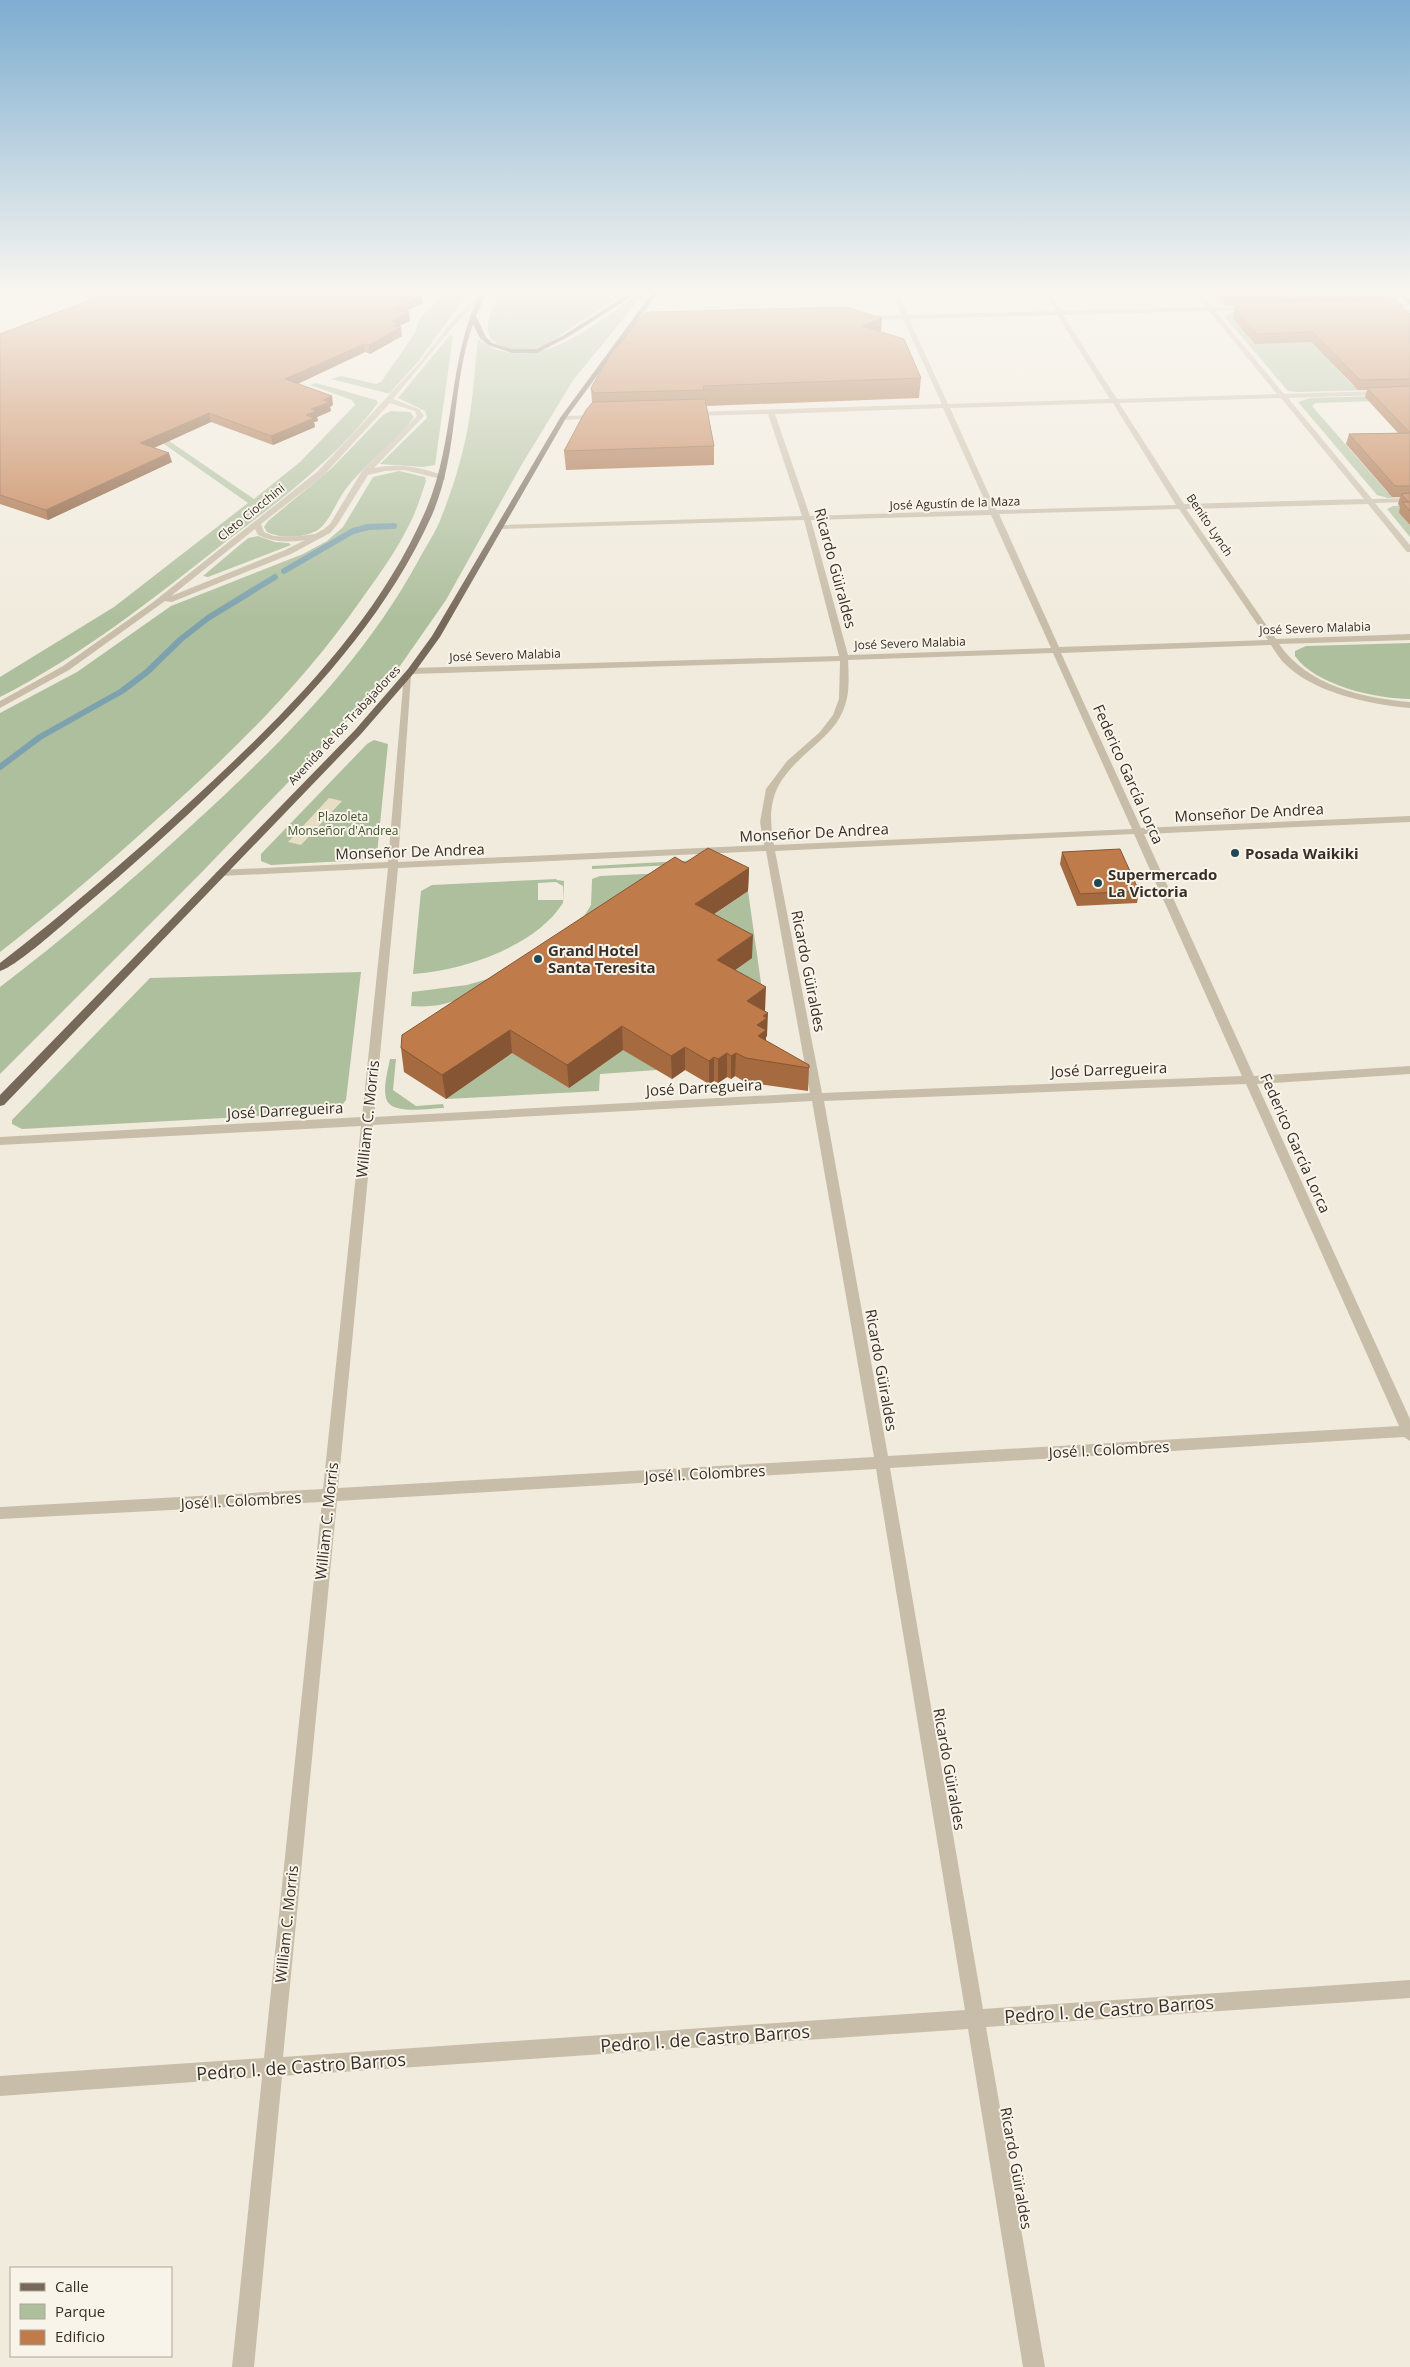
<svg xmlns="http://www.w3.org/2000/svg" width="1410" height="2367" font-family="'Open Sans',sans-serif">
<rect width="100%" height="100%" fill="#f1ebdd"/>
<path fill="#aebf9d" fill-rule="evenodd" d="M 449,289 L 471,289 L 417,363 L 390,393 L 387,393 L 331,379 L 341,376 L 376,384 L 381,382 L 415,333 L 420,318 Z
M 501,289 L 633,289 C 611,303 589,316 568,330 C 557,337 546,346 534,349 C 525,351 513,350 504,347 C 474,337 493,309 501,289 Z
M 1204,289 L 1389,289 L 1398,298 L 1390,302 L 1227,306 L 1216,303 Z
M 642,291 L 646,291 L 574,379 L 522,464 L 446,600 L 400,666 L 200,874 L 0,1074 L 0,987 C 67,936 130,882 192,825 C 277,747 361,665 417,563 C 424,550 433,536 439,523 C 453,489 465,450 470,414 C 474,389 475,364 478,339 C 535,381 596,322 642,291 Z
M 1396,307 L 1410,309 L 1410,325 L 1311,342 L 1353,386 L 1410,384 L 1410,389 L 1299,392 L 1288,391 L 1224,316 L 1232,312 Z
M 450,335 L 453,336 L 435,465 L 423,467 L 380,464 L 427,418 L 425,411 L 398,398 Z
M 316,383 L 376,400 L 378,403 C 336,459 279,501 224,543 C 153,599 81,656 0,697 L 0,677 L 114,607 L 248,503 L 134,423 L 140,421 L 254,499 L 300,462 L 355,405 L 352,400 L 310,385 Z
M 1410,395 L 1410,400 L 1316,403 L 1312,406 L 1388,493 L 1410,492 L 1410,497 L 1388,498 L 1377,495 L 1298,402 L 1310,398 Z
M 391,411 L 410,412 L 414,417 C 395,444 365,463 345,490 C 336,502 329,524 316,531 C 302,538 280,539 267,532 L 264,527 L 268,521 L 332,468 L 383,415 Z
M 399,471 L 425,477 L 426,481 C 421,495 417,510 410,523 C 397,550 379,575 361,600 C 303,683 232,753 156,820 C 105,866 54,910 0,952 L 0,713 L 77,672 L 171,606 L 303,554 L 327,541 L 343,527 L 373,477 Z
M 1410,505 L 1399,513 L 1410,525 L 1410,537 L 1387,509 L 1393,506 Z
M 258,536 L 275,542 L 289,543 L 291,545 L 208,577 L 203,576 L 248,538 Z
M 1410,643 L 1410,699 C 1376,699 1315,685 1295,656 L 1295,651 L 1306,646 Z
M 374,740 L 388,744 L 377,854 L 365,860 L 271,865 L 261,861 L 261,854 L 367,744 Z
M 717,859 L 718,863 L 592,869 L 592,866 Z
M 687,872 L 581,921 L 591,905 L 592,879 L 600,876 Z
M 557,879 L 556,880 L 564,881 L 563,903 C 535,947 462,971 413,974 L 421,891 L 432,885 ZM 556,882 L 563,886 L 563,900 L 538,900 L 538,883 Z
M 748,891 L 765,1011 L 733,993 L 684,1007 L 752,958 L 660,952 Z
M 361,972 L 346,1100 L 339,1109 L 333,1112 L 22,1129 L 12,1124 L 12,1120 L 150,978 Z
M 498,976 C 468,996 449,1009 411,1006 L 412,992 L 467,985 Z
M 547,1029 L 543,1072 L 569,1088 L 648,1032 L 657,1070 L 600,1074 L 599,1091 L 446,1099 Z
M 390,1059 L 396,1059 L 393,1090 L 416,1106 L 443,1104 L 444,1108 C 430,1108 390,1116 386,1098 C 383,1087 388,1070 390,1059 Z"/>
<path fill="#e8dec4" d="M 329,798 L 342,801 L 301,845 L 288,842 Z"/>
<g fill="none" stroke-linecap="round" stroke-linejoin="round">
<path stroke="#7da2ad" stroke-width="6" d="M 284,571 L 353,531 L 368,527 L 394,526
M 0,767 L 40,737 L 122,691 L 147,672 L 181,639 L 208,618 L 275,577"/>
<path fill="#c8bda9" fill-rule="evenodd" d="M 890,289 L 896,289 L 908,315 L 1055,311 L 1041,289 L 1047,289 L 1061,311 L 1206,307 L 1191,289 L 1197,289 L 1212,307 L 1253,307 L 1251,310 L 1215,311 L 1284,394 L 1410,390 L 1410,394 L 1288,398 L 1372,499 L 1410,498 L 1410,502 L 1375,503 L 1410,545 L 1410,552 L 1407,552 L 1368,504 L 1186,509 L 1276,639 L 1410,634 L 1410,640 L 1279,644 C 1308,686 1363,698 1410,702 L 1410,708 C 1368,704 1312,693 1282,661 C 1278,656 1274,650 1271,645 L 1061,653 L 1141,828 L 1410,816 L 1410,822 L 1144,834 L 1254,1076 L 1410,1066 L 1410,1074 L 1257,1084 L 1410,1419 L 1410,1441 L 1404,1437 L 890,1468 L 983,2009 L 1410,1980 L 1410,1998 L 986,2027 L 1045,2367 L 1023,2367 L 968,2029 L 282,2076 L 254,2367 L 232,2367 L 262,2077 L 0,2096 L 0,2076 L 264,2058 L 322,1502 L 0,1519 L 0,1507 L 323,1489 L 361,1126 L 0,1145 L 0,1137 L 362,1117 L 388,868 L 220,876 L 215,873 L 220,870 L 388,862 L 404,674 L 411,676 L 398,862 L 764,845 L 760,822 L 766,789 L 787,761 L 820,732 L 833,715 L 839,699 L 840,661 L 411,674 L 407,671 L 411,668 L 839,656 L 804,520 L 501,529 L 497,527 L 501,525 L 802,516 L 768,414 L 693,416 L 690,414 L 693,412 L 942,404 L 903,319 L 866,320 L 863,318 L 866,316 L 902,315 ZM 1209,311 L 1277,394 L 1117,399 L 1063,315 ZM 1057,315 L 1110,399 L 948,404 L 909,319 ZM 1281,398 L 1364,499 L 1184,504 L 1119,403 ZM 1113,403 L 1176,505 L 996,510 L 950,408 ZM 943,408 L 989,510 L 810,516 L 775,414 ZM 1179,509 L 1268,640 L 1059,647 L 999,514 ZM 991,515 L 1051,648 L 848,655 L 811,520 ZM 1053,653 L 1132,829 L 774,845 C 765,797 777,779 812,748 C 823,738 836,727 842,713 C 850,696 849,679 848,660 ZM 1134,834 L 1242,1076 L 822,1093 L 775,851 ZM 766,851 L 810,1093 L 374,1117 L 398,868 ZM 1246,1084 L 1399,1426 L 888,1456 L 824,1101 ZM 812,1101 L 874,1457 L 338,1488 L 373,1125 ZM 876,1469 L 965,2010 L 283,2057 L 337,1501 Z
M 479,295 L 484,296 L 457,322 L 393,399 L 419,409 L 424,416 L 374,468 C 399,463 421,467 445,476 L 445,480 L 404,470 L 385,471 L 368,475 L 337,525 L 330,533 L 291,554 L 172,602 L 165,601 L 69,670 L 0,708 L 0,701 L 63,666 L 152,603 L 318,471 L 420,362 L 453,320 ZM 390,403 L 415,411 L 417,416 L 362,471 L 330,524 L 324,529 L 315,534 L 292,537 L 274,536 L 264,532 L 261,524 L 324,475 ZM 255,529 L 258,535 C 273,542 288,543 305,540 L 285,550 L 171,596 Z
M 1410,302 L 1410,306 L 1383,307 L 1380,305 Z
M 598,415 L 601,417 L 600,418 L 563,420 L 560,418 L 563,416 Z"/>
<path fill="#77695a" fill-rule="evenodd" d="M 482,289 L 488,289 L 476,316 L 486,337 L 492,343 L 512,349 L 536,349 L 564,335 L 636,289 L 643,289 L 568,337 L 537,353 L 512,353 L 488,345 L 480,338 L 473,324 C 451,386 459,453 432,515 C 386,618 306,703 225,779 C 179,824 131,867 82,908 C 67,921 16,967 0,971 L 0,963 C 66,912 129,858 191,801 C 281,718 375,627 425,512 C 457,441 446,358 482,289 Z
M 655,289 L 661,289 L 566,418 L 440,637 L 414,673 L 361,734 L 4,1105 L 0,1106 L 0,1095 L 355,730 L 408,669 L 432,636 L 560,418 Z
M 1392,289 L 1398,289 L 1410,299 L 1410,304 Z"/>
</g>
<path fill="#a56a40" d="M 1213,289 L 1383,289 L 1386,292 L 1384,299 L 1410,314 L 1410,525 L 1399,513 L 1400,507 L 1398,504 L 1400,497 L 1392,497 L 1346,444 L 1349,434 L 1398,433 L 1365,397 L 1367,390 L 1358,390 L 1311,342 L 1255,344 L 1233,319 L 1235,305 L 1227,305 Z
M 423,303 L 406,311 L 410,321 L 399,326 L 399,327 L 401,327 L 402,336 L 370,354 L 365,352 L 297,384 L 333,405 L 330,407 L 331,411 L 317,417 L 318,421 L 314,422 L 315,427 L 273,445 L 211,422 L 154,448 L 172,462 L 48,520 L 0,504 L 0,334 Z
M 882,318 L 881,332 L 921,378 L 919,398 L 706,406 L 714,446 L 714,465 L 566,470 L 564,451 L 592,403 L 591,388 Z
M 1062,852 L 1139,891 L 1137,903 L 1077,906 L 1060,864 Z
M 749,868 L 748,891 L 714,914 L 752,958 L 735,970 L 765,1011 L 767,1036 L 766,1037 L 766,1041 L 809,1068 L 808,1091 L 745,1082 L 735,1076 L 731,1079 L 727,1077 L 718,1083 L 714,1081 L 709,1084 L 685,1070 L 672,1079 L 623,1050 L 569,1088 L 512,1053 L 446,1099 L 404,1072 L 401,1048 Z"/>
<path fill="#865634" d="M 422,295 L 423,303 L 394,317 L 393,309 Z
M 409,312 L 410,321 L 399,326 L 400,328 L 401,327 L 402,336 L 370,354 L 369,345 L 391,321 Z
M 882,318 L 880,337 L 862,326 Z
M 364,344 L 365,352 L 287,389 L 285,379 Z
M 332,396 L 333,405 L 330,407 L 331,411 L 317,417 L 318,421 L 314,422 L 315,427 L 273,445 L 271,436 L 311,409 L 323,400 Z
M 209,413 L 211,422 L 142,453 L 140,443 Z
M 169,453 L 172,462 L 48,520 L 46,510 Z
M 749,868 L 748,891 L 695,927 L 695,904 Z
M 753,935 L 752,958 L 717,983 L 717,960 Z
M 766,987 L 765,1011 L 747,1001 Z
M 768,1013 L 767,1036 L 766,1037 L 766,1041 L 757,1059 L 757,1025 L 763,1016 Z
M 622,1026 L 623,1050 L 569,1088 L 567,1065 Z
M 510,1030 L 512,1053 L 446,1099 L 442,1075 Z
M 685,1047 L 685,1070 L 672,1079 L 671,1056 Z
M 727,1053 L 727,1077 L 718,1083 L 718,1059 Z
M 736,1053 L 735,1076 L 731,1079 L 731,1056 Z
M 714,1057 L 714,1081 L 709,1084 L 709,1061 Z"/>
<path fill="#c07b4b" stroke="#865634" d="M 119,289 L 393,289 L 422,295 L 393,309 L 409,312 L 391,321 L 399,323 L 393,326 L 401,327 L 369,345 L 364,344 L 285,379 L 332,396 L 323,400 L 330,402 L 311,409 L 316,411 L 306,415 L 314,418 L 271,436 L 209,413 L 140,443 L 169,453 L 46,510 L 0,495 L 0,334 Z
M 1222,289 L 1383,289 L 1386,292 L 1229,296 Z
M 1394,299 L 1410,314 L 1410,379 L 1360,380 L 1313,332 L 1257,334 L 1235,310 L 1239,307 L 1235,303 Z
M 846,307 L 882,318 L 862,326 L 904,339 L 921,378 L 703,386 L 704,390 L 593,393 L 591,388 L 610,355 L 645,313 L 651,312 Z
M 1410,386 L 1410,486 L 1395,486 L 1349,434 L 1410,433 L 1367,388 Z
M 705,399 L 714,446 L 564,451 L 586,410 L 593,402 Z
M 1410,493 L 1410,511 L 1402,502 L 1409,502 L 1401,494 Z
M 708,848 L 749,868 L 695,904 L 753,935 L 717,960 L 766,987 L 747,1001 L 768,1013 L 763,1016 L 767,1018 L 757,1025 L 766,1030 L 758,1036 L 809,1065 L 809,1068 L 746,1058 L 736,1053 L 731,1056 L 727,1053 L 718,1059 L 714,1057 L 709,1061 L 685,1047 L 671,1056 L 622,1026 L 567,1065 L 510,1030 L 442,1075 L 401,1048 L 402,1035 L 675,857 L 685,863 Z
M 1120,849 L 1139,891 L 1080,894 L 1062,852 Z"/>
<linearGradient id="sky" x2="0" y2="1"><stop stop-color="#7dadd0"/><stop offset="0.47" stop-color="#f9f6f0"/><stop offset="1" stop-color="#f9f6f0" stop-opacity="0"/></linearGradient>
<rect width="1410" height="620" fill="url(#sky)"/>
<g fill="#204955" stroke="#f9f4e9" stroke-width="2">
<circle cx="1235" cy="853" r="5"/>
<circle cx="1098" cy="883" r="5"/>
<circle cx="538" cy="959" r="5"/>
</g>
<g text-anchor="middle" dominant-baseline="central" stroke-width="4" stroke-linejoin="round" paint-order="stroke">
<g font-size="12" fill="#362f29" stroke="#f9f4e9">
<text transform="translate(955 503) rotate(-2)">José Agustín de la Maza</text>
<text transform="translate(251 512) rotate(-39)">Cleto Ciocchini</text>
<text transform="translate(1210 525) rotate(56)">Benito Lynch</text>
<text transform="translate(1315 628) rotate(-2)">José Severo Malabia</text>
<text transform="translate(910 643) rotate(-2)">José Severo Malabia</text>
<text transform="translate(505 655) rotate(-2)">José Severo Malabia</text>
<text transform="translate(344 725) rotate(-47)">Avenida de los Trabajadores</text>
</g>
<g font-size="12" fill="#3f532d" stroke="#f9f4e9">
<text x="343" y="816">Plazoleta<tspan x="343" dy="14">Monseñor d'Andrea</tspan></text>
</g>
<g font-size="15" fill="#362f29" stroke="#f9f4e9">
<text transform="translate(836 568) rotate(75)">Ricardo Güiraldes</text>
<text transform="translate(1129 774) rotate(66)">Federico García Lorca</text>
<text transform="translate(1249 812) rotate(-3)">Monseñor De Andrea</text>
<text transform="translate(814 832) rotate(-3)">Monseñor De Andrea</text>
<text transform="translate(410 851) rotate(-2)">Monseñor De Andrea</text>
<text transform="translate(809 971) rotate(79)">Ricardo Güiraldes</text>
<text transform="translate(1109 1069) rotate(-2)">José Darregueira</text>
<text transform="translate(704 1087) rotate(-3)">José Darregueira</text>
<text transform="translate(285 1110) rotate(-3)">José Darregueira</text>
<text transform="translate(367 1119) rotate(-84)">William C. Morris</text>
<text transform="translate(1296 1143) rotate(66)">Federico García Lorca</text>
<text transform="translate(882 1370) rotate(80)">Ricardo Güiraldes</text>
<text transform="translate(1109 1449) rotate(-3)">José I. Colombres</text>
<text transform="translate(705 1473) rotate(-3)">José I. Colombres</text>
<text transform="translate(241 1500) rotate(-3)">José I. Colombres</text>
<text transform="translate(326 1521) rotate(-84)">William C. Morris</text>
<text transform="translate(950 1769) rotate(80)">Ricardo Güiraldes</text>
<text transform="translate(286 1924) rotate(-84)">William C. Morris</text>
<text transform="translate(1017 2168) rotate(80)">Ricardo Güiraldes</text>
</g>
<g font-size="15" font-weight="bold" fill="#362f29" stroke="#f9f4e9" text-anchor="start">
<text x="1245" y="853">Posada Waikiki</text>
<text x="1108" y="874">Supermercado<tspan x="1108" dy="17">La Victoria</tspan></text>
<text x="548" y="950">Grand Hotel<tspan x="548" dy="17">Santa Teresita</tspan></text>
</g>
<g font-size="18" fill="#362f29" stroke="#f9f4e9">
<text transform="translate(1109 2009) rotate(-4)">Pedro I. de Castro Barros</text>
<text transform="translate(705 2038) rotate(-4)">Pedro I. de Castro Barros</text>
<text transform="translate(301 2066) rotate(-4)">Pedro I. de Castro Barros</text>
</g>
</g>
<rect x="10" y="2267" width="162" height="90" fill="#f9f4e9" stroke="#aba59c"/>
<rect x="20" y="2283" width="25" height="8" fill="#77695a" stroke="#aba59c"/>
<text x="55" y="2292" font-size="15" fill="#362f29">Calle</text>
<rect x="20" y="2304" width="25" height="15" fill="#aebf9d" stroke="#aba59c"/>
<text x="55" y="2317" font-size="15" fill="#362f29">Parque</text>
<rect x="20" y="2330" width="25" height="15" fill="#c07b4b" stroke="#aba59c"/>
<text x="55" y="2342" font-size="15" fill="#362f29">Edificio</text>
</svg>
